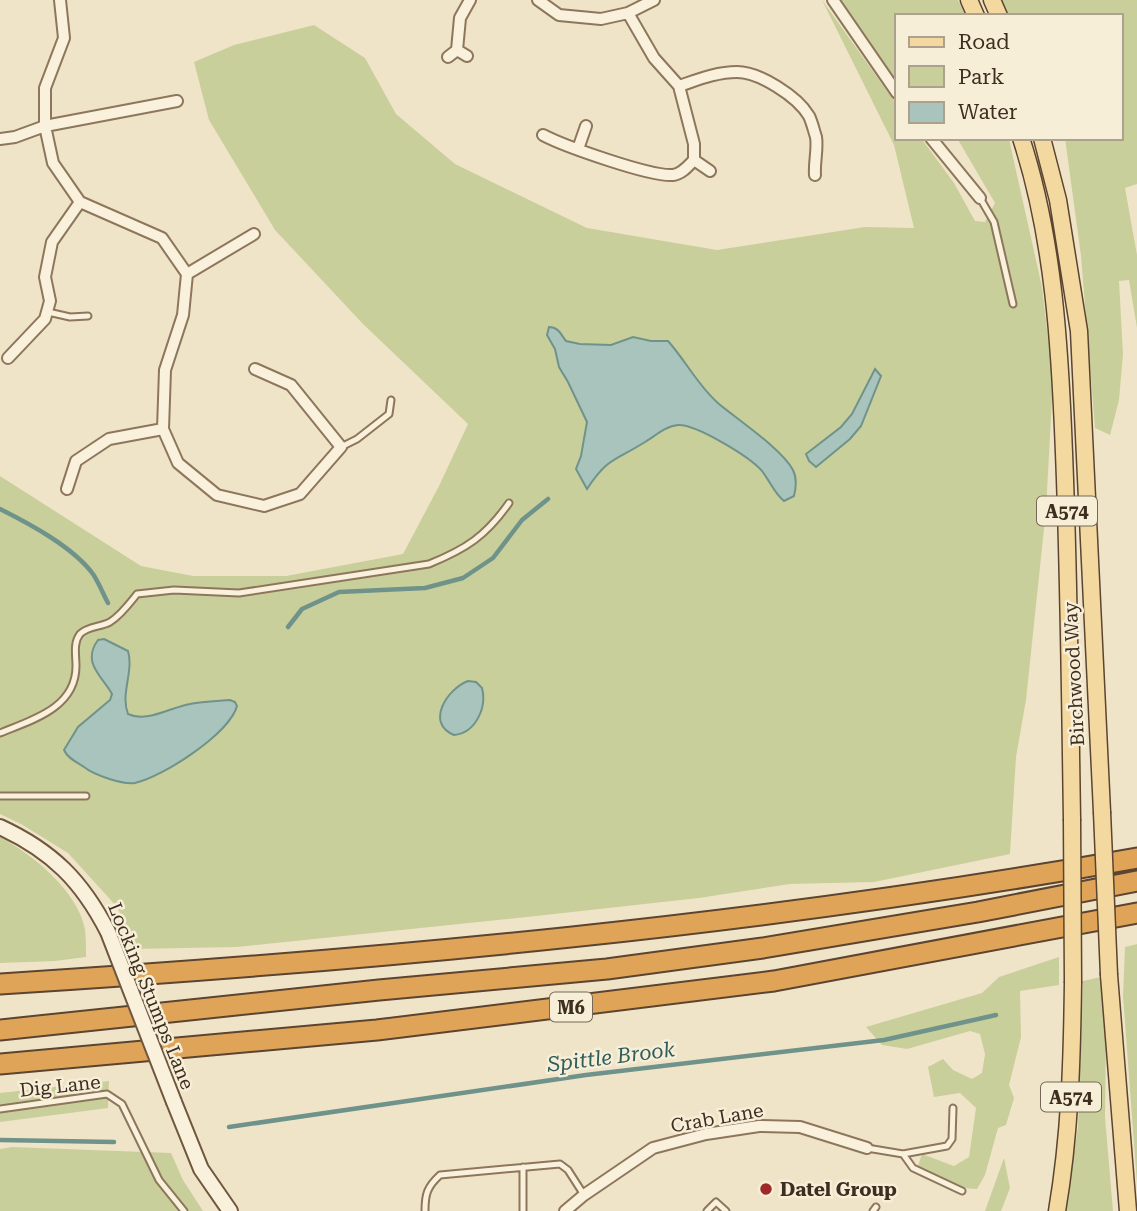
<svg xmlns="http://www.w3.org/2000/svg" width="1137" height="1211" font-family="'Roboto Serif',serif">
<rect width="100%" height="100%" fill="#f0e4c8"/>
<path fill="#c9cf9b" d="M 822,0 L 897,105 L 897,138 L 921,138 L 954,183 L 975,221 L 985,222 L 995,203 L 957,138 L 1009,138 L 1011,148 L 1042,287 L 1053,381 L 1046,510 L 1026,700 L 1016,757 L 1010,854 L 874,882 L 790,884 L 699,898 L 518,918 L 237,947 L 133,949 L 118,908 L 68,853 L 21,824 L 0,814 L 0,476 L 141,566 L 193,576 L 286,576 L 403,554 L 439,486 L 468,424 L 363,324 L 275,230 L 209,120 L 194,62 L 234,45 L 314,25 L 365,58 L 396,114 L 455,164 L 587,228 L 717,250 L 865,227 L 914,228 L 894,145 Z
M 840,0 L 958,0 L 966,16 L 897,16 L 897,81 Z
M 998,0 L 1137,0 L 1137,184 L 1125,188 L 1137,255 L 1137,328 L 1129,280 L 1119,281 L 1123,354 L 1119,400 L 1110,435 L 1095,428 L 1081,256 L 1065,138 L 1121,138 L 1121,16 L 1005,16 Z
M 0,837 C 33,855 77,890 85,929 C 86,938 86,948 86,957 L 55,961 L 0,963 Z
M 1137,944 L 1137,1184 L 1123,996 L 1125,947 Z
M 1059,957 L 1059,985 L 1020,991 L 1021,1037 L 1009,1085 L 1014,1098 L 1006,1125 L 998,1128 L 985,1175 L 977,1189 L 963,1188 L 918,1166 L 922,1154 L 954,1166 L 969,1157 L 976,1108 L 960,1093 L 934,1097 L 928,1067 L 943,1059 L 953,1070 L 972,1079 L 982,1073 L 985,1054 L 980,1034 L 970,1031 L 907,1049 L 882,1045 L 866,1027 L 982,993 L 999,977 Z
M 1101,977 L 1106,1041 L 1105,1117 L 1113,1211 L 1065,1211 L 1078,1127 L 1083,981 Z
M 109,1081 L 108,1108 L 0,1122 L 0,1093 Z
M 12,1147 L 171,1153 L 183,1180 L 203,1211 L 0,1211 L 0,1149 Z
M 1004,1158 L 1010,1188 L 1001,1211 L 985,1211 Z"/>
<path fill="#a9c4bc" stroke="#6f938a" stroke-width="2" d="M 549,327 C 559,327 561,335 566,341 L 580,344 L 611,345 L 633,337 L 651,341 L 668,341 C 686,361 698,386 719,404 C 737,419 782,449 793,470 C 797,478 796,488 794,496 L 784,501 C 774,493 770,481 762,471 C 750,457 696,424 678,425 C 666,426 655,436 645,442 C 615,461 608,457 587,489 L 576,469 L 581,456 L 587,422 L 568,382 L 559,367 L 555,349 L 547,335 Z
M 875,369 L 881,376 L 861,426 L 850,439 L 816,467 L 809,461 L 806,454 L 841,427 L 852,414 Z
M 104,639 L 128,651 C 134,672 120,694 128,714 C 147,723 171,707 190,704 C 203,701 217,701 230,700 L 235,702 L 237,706 C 230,733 163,777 135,783 C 123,785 94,775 84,767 C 77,762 68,759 64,750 L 78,727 L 110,700 L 112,694 C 103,677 81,663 98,640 Z
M 468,681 L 476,682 L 482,688 C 487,707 476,733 454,735 C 425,723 447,689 468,681 Z"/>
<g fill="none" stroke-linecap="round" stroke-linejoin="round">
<path stroke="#6f938a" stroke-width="4.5" d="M 0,509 C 30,524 73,547 93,574 C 99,583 103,594 108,603
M 288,627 L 302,609 L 339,592 L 425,588 L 463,578 L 493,558 L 522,520 L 548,499
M 229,1127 L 586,1075 L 884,1040 L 996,1015
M 0,1140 L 114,1142"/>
<defs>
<path id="lane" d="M 980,198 L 994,222 L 1013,304
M 48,312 L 70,317 L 88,316
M 341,447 L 357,439 L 389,414 L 391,400
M 0,733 C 32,720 76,708 76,666 C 76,655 73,643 80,634 C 88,626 101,627 110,622 C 121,615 129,604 137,594 L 174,590 L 239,593 L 429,564 C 466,549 486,536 509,503
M 0,796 L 86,796
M 0,1109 L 107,1094 L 122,1104 L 159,1180 L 184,1211
M 867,1148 L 903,1154 L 947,1146 L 952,1139 L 953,1108
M 903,1154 L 913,1168 L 962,1191
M 425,1211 C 425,1194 427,1187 440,1175 L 560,1164 L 568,1170 L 584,1195
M 523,1211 L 523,1167
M 707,1211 L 716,1202 L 726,1211
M 873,1211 L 876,1207"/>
<path id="street" d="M 60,0 L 64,38 L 45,88 L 45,126 L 53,163 L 80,202 L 162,238 L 187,274 L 183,315 L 165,370 L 163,429 L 178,463 L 217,495 L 264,506 L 300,494 L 341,447 L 291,385 L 255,369
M 538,0 L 559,15 L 601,19 L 628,13 L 654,0
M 833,0 L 897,93
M 457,50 L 460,18 L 470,0
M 448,57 L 457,50 L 467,56
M 679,86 C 697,80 716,72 737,72 C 759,72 797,96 809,116 C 812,122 814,131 816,137 C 818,149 814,162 815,175
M 543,135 C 564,146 651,177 673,175 C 682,174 688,166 694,160 L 694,144 L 679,86 L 654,58 L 628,13
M 931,138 L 980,198
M 0,139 L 15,137 L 45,126 L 177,101
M 578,149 L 586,126
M 694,160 L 710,171
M 187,274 L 254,234
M 8,358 L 45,319 L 50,301 L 45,277 L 52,242 L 80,202
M 67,489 L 76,461 L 109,439 L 163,429
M 565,1211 L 584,1195 L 653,1148 L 706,1134 L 759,1126 L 800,1127 L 867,1148"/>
<path id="secondary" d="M 0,827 C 52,851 82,881 108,932
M 174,1102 L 201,1169 L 230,1211"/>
<path id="primary" d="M 969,0 L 976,16
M 992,0 L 999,16
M 1021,138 C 1054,239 1060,348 1064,453 C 1069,575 1070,697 1072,819
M 1042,138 L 1058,200 L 1079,331 L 1102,812
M 1109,975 L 1128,1211
M 1057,1211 C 1070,1135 1072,1060 1073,983"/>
<path id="highway" d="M 0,984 C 380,960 762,925 1137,858
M 0,1030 L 379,990 L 607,969 L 763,948 L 978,912 L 1137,881
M 0,1064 L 377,1030 L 774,981 L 1137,913"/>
</defs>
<use href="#lane" stroke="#8d765c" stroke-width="9"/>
<use href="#street" stroke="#8d765c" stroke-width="14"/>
<use href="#secondary" stroke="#6f573f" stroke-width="18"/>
<use href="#primary" stroke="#5b4430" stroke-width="19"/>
<use href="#highway" stroke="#5b4430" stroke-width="23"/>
<use href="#lane" stroke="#faf1dc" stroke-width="5"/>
<use href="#street" stroke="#faf1dc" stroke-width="10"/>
<use href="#secondary" stroke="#faf1dc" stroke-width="14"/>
<use href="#primary" stroke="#f3d9a0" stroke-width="16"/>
<use href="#highway" stroke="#e0a458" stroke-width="19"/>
<defs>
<path id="secondary-bridge" d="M 108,932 L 174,1102"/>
<path id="primary-bridge" d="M 1102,812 L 1109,975
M 1072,819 L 1073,983"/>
</defs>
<use href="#secondary-bridge" stroke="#6f573f" stroke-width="18" stroke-linecap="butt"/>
<use href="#primary-bridge" stroke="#5b4430" stroke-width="19" stroke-linecap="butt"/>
<use href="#secondary-bridge" stroke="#faf1dc" stroke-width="14"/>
<use href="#primary-bridge" stroke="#f3d9a0" stroke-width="16"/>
</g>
<circle fill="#9e2a2b" stroke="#f7eed8" stroke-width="2.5" cx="766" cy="1189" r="7"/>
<g text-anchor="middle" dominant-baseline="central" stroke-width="5" stroke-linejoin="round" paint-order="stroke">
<g fill="#f7eed8" stroke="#756857" stroke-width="2">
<rect x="1037" y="496.5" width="60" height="29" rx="5"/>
<rect x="550" y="992.5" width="42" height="29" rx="5"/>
<rect x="1041" y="1082.5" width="60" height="29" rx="5"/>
</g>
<g font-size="18" font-weight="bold" fill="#3d2e20">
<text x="1067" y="511">A574</text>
<text x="571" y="1007">M6</text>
<text x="1071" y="1097">A574</text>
</g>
<g font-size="19" fill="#3d2e20" stroke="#f7eed8">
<text transform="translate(1074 674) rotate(-93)">Birchwood Way</text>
<text transform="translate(151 996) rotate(68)">Locking Stumps Lane</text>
<text transform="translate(60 1086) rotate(-6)">Dig Lane</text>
<text transform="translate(717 1118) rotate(-10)">Crab Lane</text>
</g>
<g font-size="19" font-weight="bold" fill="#3d2e20" stroke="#f7eed8" text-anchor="start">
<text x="780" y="1189">Datel Group</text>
</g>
<g font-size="21" font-style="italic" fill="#2f5d5a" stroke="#f7eed8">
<text transform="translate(611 1057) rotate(-7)">Spittle Brook</text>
</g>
</g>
<rect x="895" y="14" width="228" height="126" fill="#f7eed8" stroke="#ada18e" stroke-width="2"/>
<rect x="909" y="37" width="35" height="10" fill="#f3d9a0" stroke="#ada18e" stroke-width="2"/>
<text x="958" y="49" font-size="21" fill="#3d2e20">Road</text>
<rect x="909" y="66" width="35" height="21" fill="#c9cf9b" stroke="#ada18e" stroke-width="2"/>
<text x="958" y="84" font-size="21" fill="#3d2e20">Park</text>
<rect x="909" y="102" width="35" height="21" fill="#a9c4bc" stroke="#ada18e" stroke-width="2"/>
<text x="958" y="119" font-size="21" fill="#3d2e20">Water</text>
</svg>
